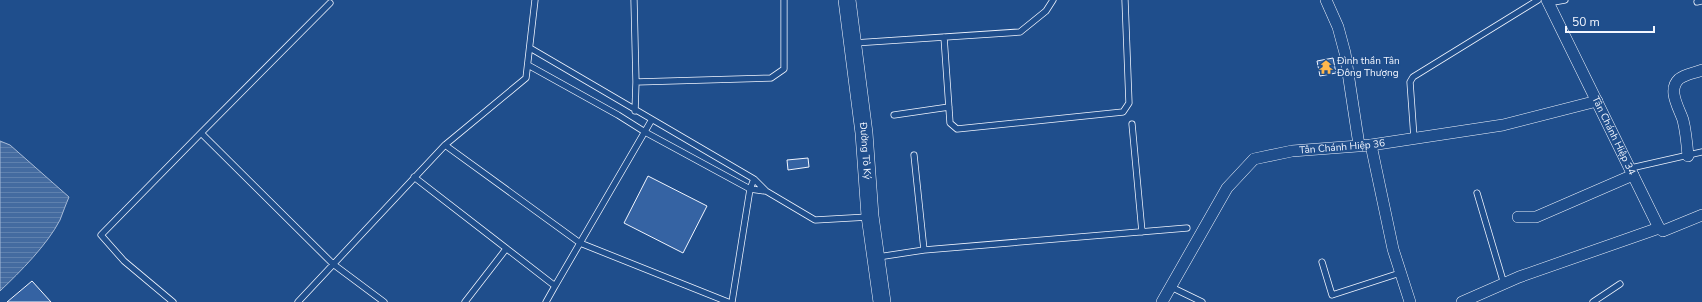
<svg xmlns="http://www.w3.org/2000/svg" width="1702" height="302" font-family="'Nunito Sans',sans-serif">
<defs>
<pattern id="water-rules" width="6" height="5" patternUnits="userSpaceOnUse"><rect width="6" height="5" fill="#446ba0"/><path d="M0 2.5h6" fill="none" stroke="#5f81ae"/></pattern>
</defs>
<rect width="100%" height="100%" fill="#1f4e8c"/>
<path fill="url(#water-rules)" stroke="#a8bbd7" d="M 0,141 L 10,145 L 69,197 C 66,204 63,212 60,220 C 47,245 21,271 0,291 Z"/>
<path fill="#3563a3" stroke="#f2f6ff" d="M 1333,58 L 1336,73 L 1320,76 L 1317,61 Z
M 808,158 L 809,167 L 788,170 L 787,160 Z
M 648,176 L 707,206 L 683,253 L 624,223 Z
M 32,281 L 51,302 L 7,302 Z"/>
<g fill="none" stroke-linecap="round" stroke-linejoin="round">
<defs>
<path id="lane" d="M 634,0 L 636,82
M 1697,2 L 1702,1
M 330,3 L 201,133 L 333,264 L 384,302
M 1548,3 L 1565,0
M 944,37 L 950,123 L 957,129 L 1123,112 L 1129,103 L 1125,0
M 854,43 L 1020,32 L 1046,11 L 1053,0
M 530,48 L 754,179 L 766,191 L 815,220 L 868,217
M 528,65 L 618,115 L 645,132 L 750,189 L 765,191
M 635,111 L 636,82 L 771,78 L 784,69 L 784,0
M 894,115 L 949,107
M 651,121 L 580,243 L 728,302
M 1132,124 L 1142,232
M 1414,138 L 1410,82 L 1413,77 L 1538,0
M 445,145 L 580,243 L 555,286
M 1631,168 L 1702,152
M 414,177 L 555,286 L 546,302
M 1477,193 L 1504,284
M 924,250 L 1187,228
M 878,257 L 924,250 L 914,155
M 1322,262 L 1332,295 L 1400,273
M 1171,287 L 1202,302
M 173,302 L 124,261 L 101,235 L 201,133
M 298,302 L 445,145 L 526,78 L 535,0
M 465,302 L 506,249
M 732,302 L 750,189 L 754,179
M 1593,302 L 1620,284"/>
<g id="street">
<path d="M 1326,0 L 1338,27 L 1345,53 L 1359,145"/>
<path id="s1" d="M 1547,0 L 1659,228 L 1663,231 L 1702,215"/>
<path d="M 1371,145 L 1393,249 L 1410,302"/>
<path d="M 1688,156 C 1687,144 1686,132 1683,120 C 1679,108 1667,90 1679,79 C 1685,74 1695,73 1702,70"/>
<path d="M 1518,217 L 1536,217 L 1633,175"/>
<path id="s2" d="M 1162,302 L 1227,188 L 1254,159 L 1292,151 L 1371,145 L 1503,125 L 1597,101"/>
<path d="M 1462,302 L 1519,277 L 1659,228"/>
</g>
<g id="primary">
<path id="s3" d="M 847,0 L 864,133 L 870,216 L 882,302"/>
</g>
</defs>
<use href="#lane" stroke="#f2f6ff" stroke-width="7"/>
<use href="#street" stroke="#f2f6ff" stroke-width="12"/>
<use href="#primary" stroke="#f2f6ff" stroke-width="18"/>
<use href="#lane" stroke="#1f4e8c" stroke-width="5.5"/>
<use href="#street" stroke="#1f4e8c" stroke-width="11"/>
<use href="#primary" stroke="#1f4e8c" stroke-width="17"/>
</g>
<defs>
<symbol id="temple-bare" viewBox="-9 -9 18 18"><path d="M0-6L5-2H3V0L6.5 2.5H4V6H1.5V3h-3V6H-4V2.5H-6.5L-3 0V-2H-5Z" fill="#ffb74d" stroke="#1f4e8c" stroke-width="2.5" paint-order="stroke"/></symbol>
</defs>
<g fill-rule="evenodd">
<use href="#temple-bare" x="1316" y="57" width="20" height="20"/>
</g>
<g text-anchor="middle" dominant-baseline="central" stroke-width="3" stroke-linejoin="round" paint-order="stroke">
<g font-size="10" fill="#f2f6ff" stroke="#1f4e8c" text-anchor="start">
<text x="1337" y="61">Đình thần Tân<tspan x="1337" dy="12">Đông Thượng</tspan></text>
</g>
<g font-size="10" fill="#f2f6ff" stroke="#1f4e8c">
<text stroke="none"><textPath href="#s1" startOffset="151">Tân Chánh Hiệp 34</textPath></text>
<text stroke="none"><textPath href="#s2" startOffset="260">Tân Chánh Hiệp 36</textPath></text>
<text stroke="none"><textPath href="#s3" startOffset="152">Đường Tô Ký</textPath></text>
</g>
</g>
<path d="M1566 26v6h88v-6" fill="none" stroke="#f2f6ff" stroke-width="2"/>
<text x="1572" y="26" font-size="12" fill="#f2f6ff" stroke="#1f4e8c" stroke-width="3" paint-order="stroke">50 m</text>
</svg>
